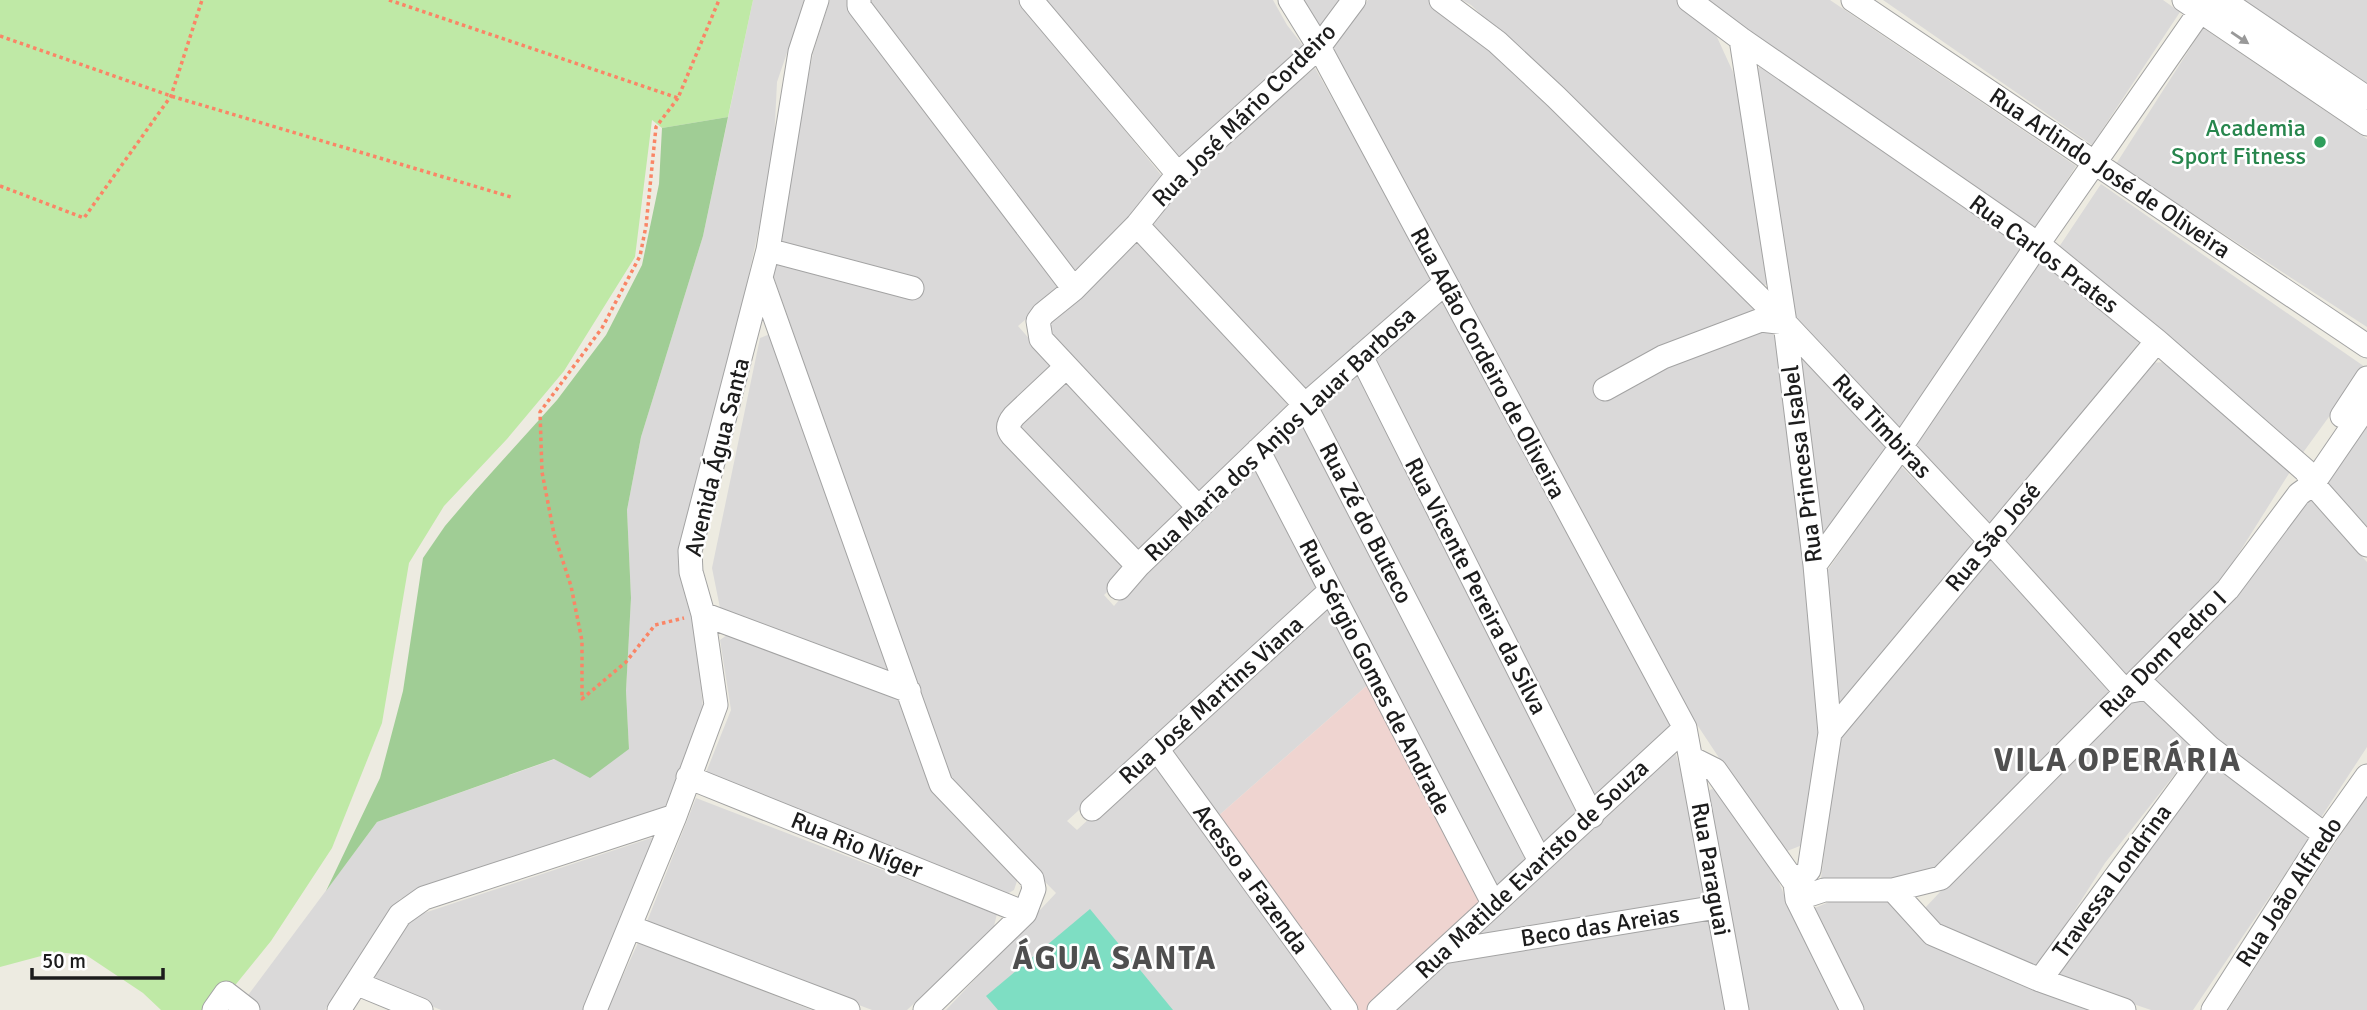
<svg xmlns="http://www.w3.org/2000/svg" width="2367" height="1010" font-family="Signika,sans-serif">
<rect width="100%" height="100%" fill="#edebe1"/>
<path fill="#dad9d9" d="M 753,0 L 805,0 L 777,82 L 773,163 L 683,579 L 694,614 L 704,719 L 664,809 L 400,899 L 325,1010 L 237,1010 L 377,822 L 555,759 L 629,749 L 626,691 L 631,598 L 627,510 L 641,437 L 703,236 Z
M 830,0 L 849,0 L 850,13 L 861,28 L 1064,286 L 1018,326 L 1056,369 L 1004,418 L 1131,569 L 1104,595 L 1114,606 L 1153,561 L 1256,461 L 1321,589 L 1067,821 L 1077,830 L 1155,758 L 1336,1010 L 946,1010 L 1056,893 L 952,787 L 770,266 L 813,53 Z
M 865,0 L 1019,0 L 1166,181 L 1074,276 Z
M 1045,0 L 1273,0 L 1287,25 L 1308,52 L 1178,161 Z
M 1303,0 L 1341,0 L 1319,28 Z
M 1368,0 L 1429,0 L 1435,3 L 1506,63 L 1621,172 L 1757,313 L 1777,339 L 1820,696 L 1819,739 L 1805,844 L 1782,853 L 1696,723 L 1624,598 L 1330,52 Z
M 1462,0 L 1681,0 L 1691,7 L 1716,35 L 1733,72 L 1749,130 L 1772,283 L 1761,286 L 1471,5 Z
M 1703,0 L 1830,0 L 2076,166 L 2035,230 Z
M 1883,0 L 2163,0 L 2180,12 L 2092,145 Z
M 2242,0 L 2367,0 L 2367,90 Z
M 2203,28 L 2367,139 L 2367,327 L 2116,164 Z
M 1764,63 L 2025,246 L 1898,430 L 1793,317 L 1756,70 Z
M 1315,68 L 1434,279 L 1306,395 L 1147,225 L 1236,132 Z
M 2101,184 L 2365,367 L 2302,454 L 2057,250 Z
M 1135,236 L 1288,405 L 1198,493 L 1045,332 L 1048,320 Z
M 2041,261 L 2143,338 L 1989,527 L 1910,448 Z
M 1434,299 L 1447,303 L 1675,729 L 1594,797 L 1369,359 Z
M 770,334 L 891,667 L 887,673 L 880,675 L 720,608 L 712,568 L 760,338 Z
M 1799,353 L 1889,448 L 1823,541 Z
M 2166,362 L 2293,467 L 2222,580 L 2127,678 L 2002,542 L 2150,363 Z
M 1361,369 L 1580,812 L 1541,845 L 1321,409 Z
M 1067,381 L 1183,508 L 1141,549 L 1133,549 L 1016,426 Z
M 2367,418 L 2367,533 L 2327,482 Z
M 1308,420 L 1531,859 L 1491,890 L 1266,454 Z
M 1900,465 L 1976,542 L 1835,713 L 1825,574 Z
M 2309,498 L 2367,562 L 2367,747 L 2320,819 L 2233,752 L 2151,680 Z
M 1990,554 L 2114,690 L 1941,865 L 1926,873 L 1904,879 L 1821,878 L 1839,734 Z
M 1326,604 L 1371,682 L 1216,818 L 1166,749 Z
M 734,634 L 900,700 L 936,796 L 1017,881 L 1014,890 L 1003,896 L 705,775 L 731,710 L 720,640 L 727,635 Z
M 2137,695 L 2197,746 L 2105,863 L 2036,971 L 1939,929 L 1924,909 L 2020,807 Z
M 1674,748 L 1702,840 L 1706,901 L 1468,940 Z
M 2211,759 L 2310,837 L 2193,1010 L 2151,1010 L 2057,978 L 2129,869 Z
M 1712,789 L 1724,792 L 1771,863 L 1796,924 L 1842,1010 L 1746,1010 L 1721,854 L 1705,808 L 1704,793 Z
M 2367,795 L 2367,1010 L 2228,1010 L 2334,845 Z
M 696,798 L 997,914 L 993,930 L 907,1010 L 872,1010 L 646,924 Z
M 654,837 L 583,1010 L 441,1010 L 369,980 L 412,917 Z
M 1836,899 L 1886,900 L 1928,939 L 2094,1010 L 1863,1010 L 1810,910 Z
M 1708,917 L 1728,1010 L 1390,1010 L 1445,960 Z
M 638,943 L 812,1010 L 607,1010 Z"/>
<path fill="#efd4d0" d="M 1371,682 L 1484,903 L 1368,1010 L 1351,1010 L 1216,818 Z"/>
<path fill="#bfe9a6" d="M 0,0 L 753,0 L 728,117 L 662,128 L 652,120 L 635,257 L 564,371 L 507,439 L 444,506 L 409,563 L 382,723 L 332,848 L 271,941 L 215,1010 L 161,1010 L 143,993 L 86,955 L 56,952 L 0,967 Z"/>
<path fill="#a0cd95" d="M 728,117 L 703,236 L 641,437 L 627,510 L 631,598 L 626,691 L 629,749 L 590,778 L 554,759 L 377,822 L 326,891 L 380,778 L 403,691 L 423,558 L 445,526 L 474,492 L 557,400 L 606,335 L 642,265 L 659,184 L 662,128 Z"/>
<path fill="#7edec3" d="M 1090,909 L 1173,1010 L 998,1010 L 986,996 Z"/>
<g fill="none" stroke-linecap="round" stroke-linejoin="round">
<defs>
<path id="minor" d="M 859,0 L 859,6 L 1074,289
M 1031,0 L 1178,174
M 1290,0 L 1319,47 L 1685,728 L 1737,1010
M 1441,0 L 1497,42 L 1556,97 L 1785,323 L 1990,541 L 2126,692 L 2147,688 L 2210,748 L 2325,835
M 1689,0 L 1741,39 L 2038,244 L 2157,341 L 2306,471 L 2313,484 L 2367,545
M 1853,0 L 2367,346
M 2184,0 L 2367,124
M 2223,0 L 2367,98
M 1741,39 L 1785,323 L 1815,565 L 1830,733 L 1809,870 L 1795,883
M 1137,225 L 1305,405 L 1540,861
M 768,250 L 912,288
M 761,278 L 941,784 L 1032,879 L 1034,889 L 1025,913 L 925,1010
M 1361,356 L 1592,816
M 1066,367 L 1014,416 C 1009,422 1006,428 1012,435 L 1138,566
M 1605,389 L 1663,357 L 1761,320 L 1785,323
M 2342,416 L 2367,378
M 1258,450 L 1493,903
M 1198,507 L 1041,339 L 1038,321 L 1043,314 L 1074,289 L 1137,225 L 1178,174 L 1319,47 L 1354,0
M 1815,565 L 1900,448 L 2038,244 L 2208,0
M 1119,588 L 1138,566 L 1305,405 L 1445,283
M 703,614 L 909,691
M 1830,733 L 2157,341
M 1157,749 L 1346,1010
M 1691,758 L 1715,770 L 1795,883 L 1797,899 L 1852,1010
M 688,777 L 1025,913
M 1092,809 L 1330,591
M 1893,890 L 1933,934 L 2040,980 L 2124,1010
M 1797,899 L 1824,890 L 1893,890 L 1941,878 L 2228,589 L 2299,494 L 2313,484 L 2367,405
M 630,927 L 848,1010
M 1443,952 L 1717,907
M 2040,980 L 2210,748
M 358,984 L 421,1010
M 214,1010 L 226,993 L 248,1010
M 339,1010 L 400,915 L 424,898 L 675,816
M 595,1010 L 675,816 L 716,705 L 703,614 L 691,572 L 690,551 L 768,250 L 800,52 L 817,0
M 1379,1010 L 1685,728
M 2213,1010 L 2325,835 L 2367,776"/>
</defs>
<use href="#minor" stroke="#a3a3a3" stroke-width="25"/>
<path stroke="#fa8566" stroke-width="3.5" stroke-dasharray="3.5 3.5" stroke-linecap="butt" d="M 389,0 L 678,98 L 719,0
M 0,36 L 171,96 L 511,197
M 678,98 L 656,127 L 646,226 L 640,256 L 602,328 L 540,412 L 542,472 L 554,534 L 571,586 L 582,641 L 582,699 L 626,662 L 655,625 L 684,618
M 0,186 L 84,218 L 171,96 L 202,0"/>
<use href="#minor" stroke="#fff" stroke-width="23"/>
</g>
<defs><path id="oneway-solid" d="M-6-.8H1V-3.2L6.5 0L1 3.2V.8H-6Z" transform="scale(1.75)"/></defs>
<use fill="#999" href="#oneway-solid" transform="translate(2240 38) rotate(34)"/>
<circle fill="#2e9e5b" stroke="#fff" stroke-width="2.5" cx="2320" cy="142" r="7"/>
<g text-anchor="middle" dominant-baseline="central" stroke-width="5" stroke-linejoin="round" paint-order="stroke">
<g font-size="24" fill="#1c1c1c" stroke="#fff">
<text transform="translate(1244 115) rotate(-45)">Rua José Mário Cordeiro</text>
<text transform="translate(2110 173) rotate(34)">Rua Arlindo José de Oliveira</text>
<text transform="translate(2044 254) rotate(37)">Rua Carlos Prates</text>
<text transform="translate(1488 363) rotate(62)">Rua Adão Cordeiro de Oliveira</text>
<text transform="translate(1882 426) rotate(47)">Rua Timbiras</text>
<text transform="translate(1280 434) rotate(-43)">Rua Maria dos Anjos Lauar Barbosa</text>
<text transform="translate(717 457) rotate(-76)">Avenida Água Santa</text>
<text transform="translate(1802 464) rotate(-97)">Rua Princesa Isabel</text>
<text transform="translate(1366 523) rotate(63)">Rua Zé do Buteco</text>
<text transform="translate(1993 537) rotate(-50)">Rua São José</text>
<text transform="translate(1476 586) rotate(63)">Rua Vicente Pereira da Silva</text>
<text transform="translate(2163 654) rotate(-45)">Rua Dom Pedro I</text>
<text transform="translate(1375 677) rotate(63)">Rua Sérgio Gomes de Andrade</text>
<text transform="translate(1211 700) rotate(-42)">Rua José Martins Viana</text>
<text transform="translate(857 845) rotate(22)">Rua Rio Níger</text>
<text transform="translate(1532 869) rotate(-43)">Rua Matilde Evaristo de Souza</text>
<text transform="translate(1711 869) rotate(80)">Rua Paraguai</text>
<text transform="translate(1251 879) rotate(54)">Acesso a Fazenda</text>
<text transform="translate(2112 881) rotate(-54)">Travessa Londrina</text>
<text transform="translate(2289 892) rotate(-57)">Rua João Alfredo</text>
<text transform="translate(1600 926) rotate(-9)">Beco das Areias</text>
</g>
<g font-size="24" fill="#27864d" stroke="#fff" text-anchor="end">
<text x="2306" y="128">Academia<tspan x="2306" dy="28">Sport Fitness</tspan></text>
</g>
<g font-size="32" font-weight="bold" letter-spacing="2" fill="#4f4f4f" stroke="#fff">
<text x="2118" y="760">VILA OPERÁRIA</text>
<text x="1115" y="958">ÁGUA SANTA</text>
</g>
</g>
<path d="M32 968v10h131v-10" fill="none" stroke="#1c1c1c" stroke-width="3.5"/>
<text x="42" y="968" font-size="21" fill="#1c1c1c" stroke="#ffffff" stroke-width="5" paint-order="stroke">50 m</text>
</svg>
